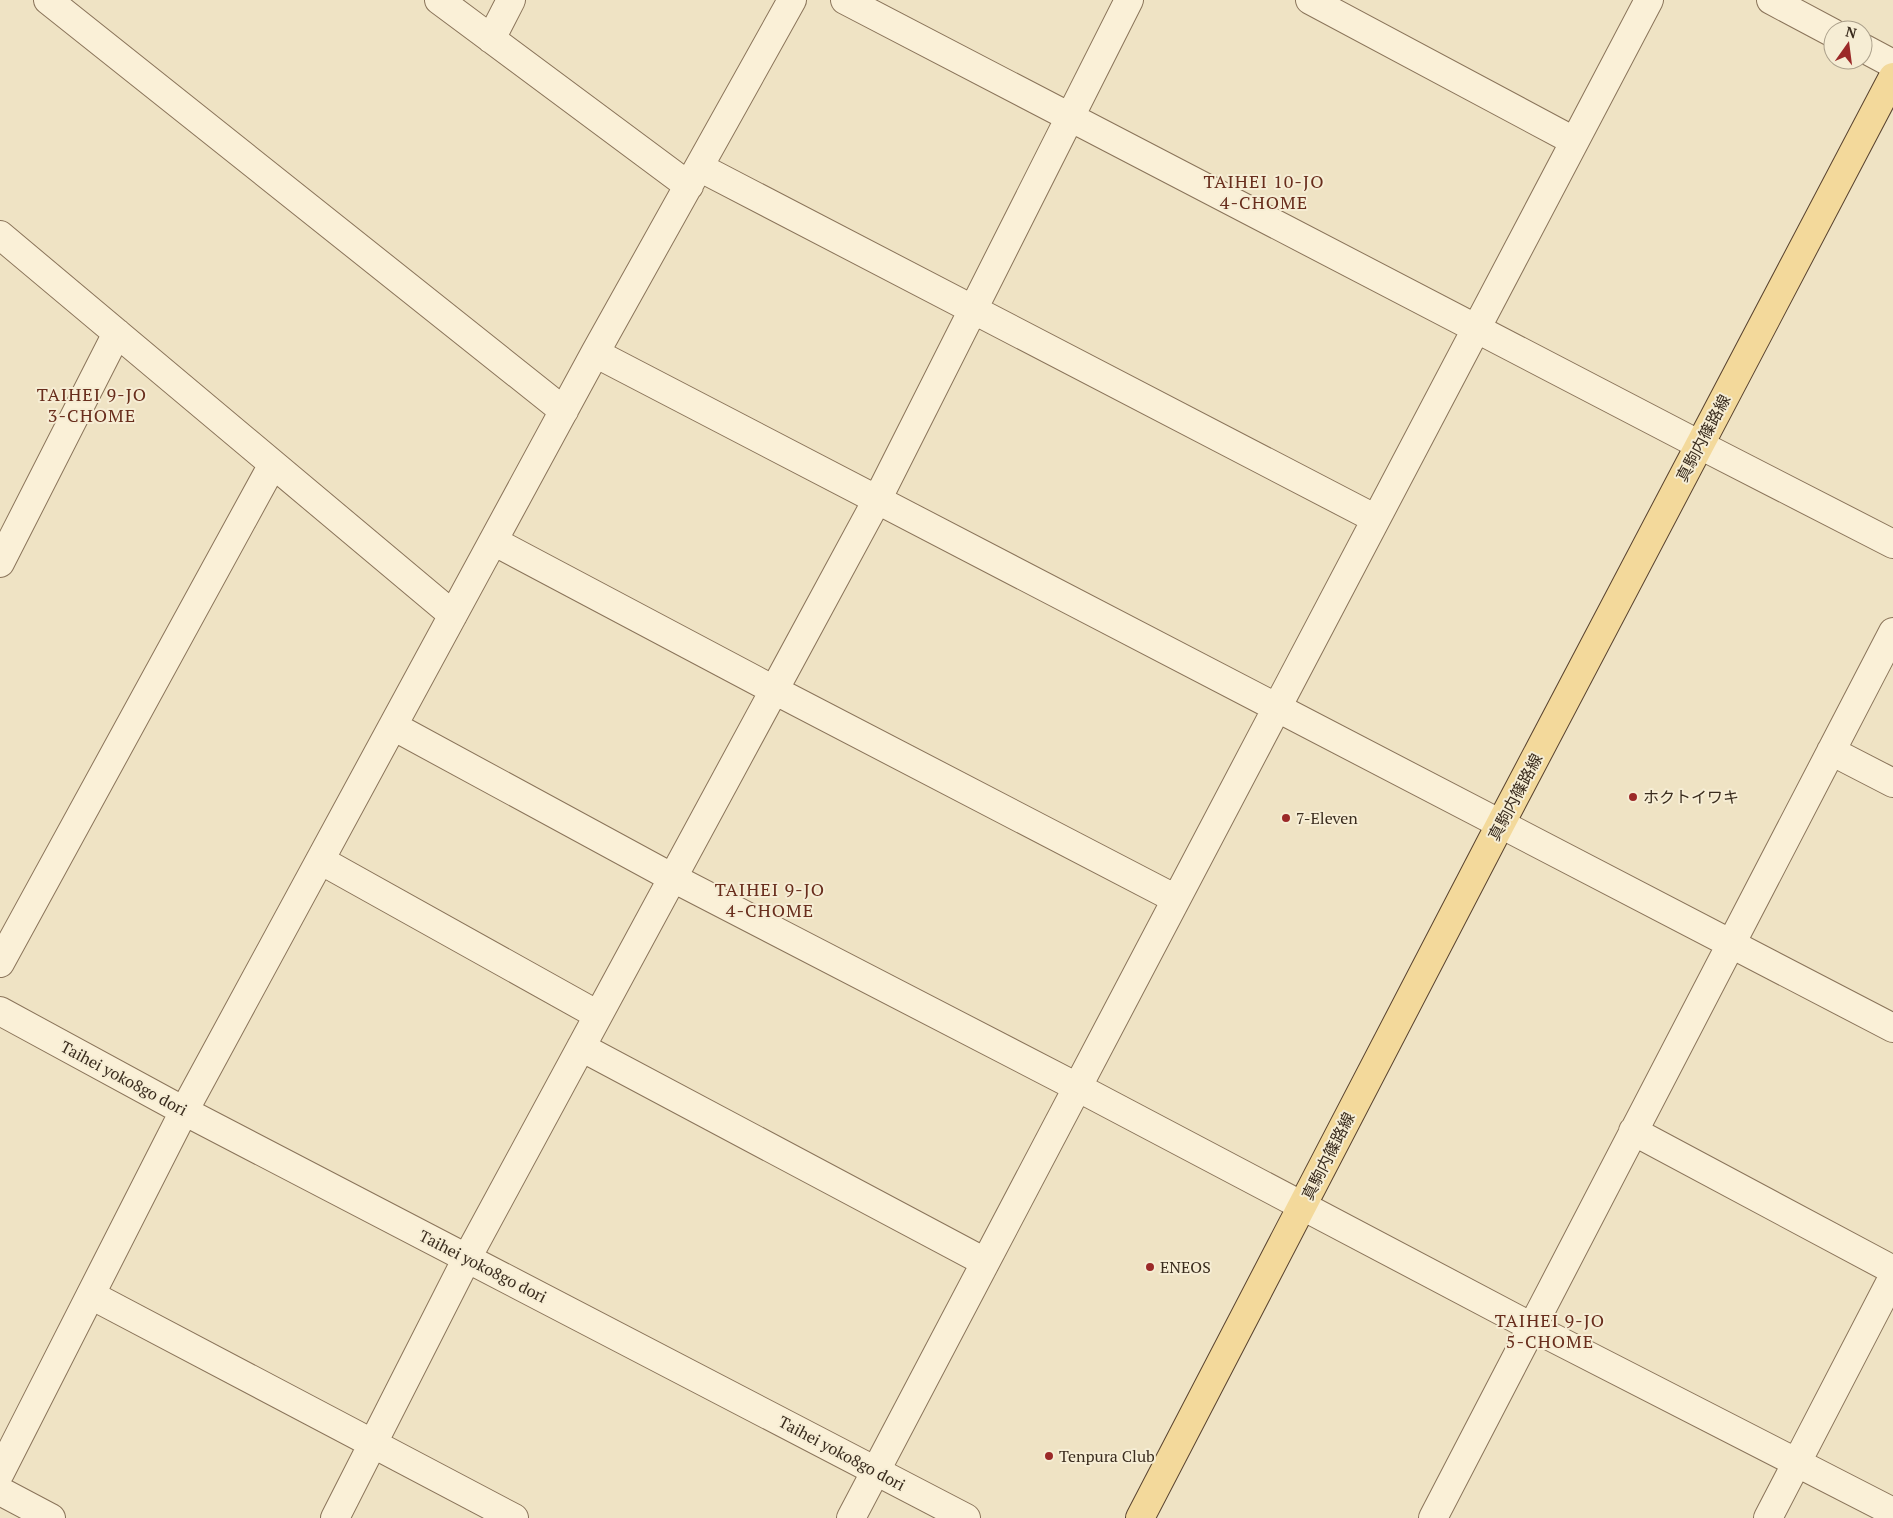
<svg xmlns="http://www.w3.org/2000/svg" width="1893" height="1518" font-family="'PT Serif','Noto Sans JP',serif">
<rect width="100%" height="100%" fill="#efe3c4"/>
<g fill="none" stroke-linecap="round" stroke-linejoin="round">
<defs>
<path id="minor" d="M 48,0 L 564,411
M 439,0 L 689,186
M 845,0 L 1700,445 L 1893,544
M 1310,0 L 1574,141
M 491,39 L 511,0
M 699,167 L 1376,519
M 0,235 L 453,615
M 595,353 L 1893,1028
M 493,541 L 774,690 L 1176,899
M 0,563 L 117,333
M 393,726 L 673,878 L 1077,1087 L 1532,1327 L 1893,1512
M 1831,751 L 1893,783
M 320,860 L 598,1015
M 0,963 L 273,464
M 581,1047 L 985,1262
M 184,1111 L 595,353 L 792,0
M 1633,1131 L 1893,1270
M 91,1295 L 514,1518
M 0,1491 L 51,1518
M 335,1518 L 467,1258 L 877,500 L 1129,0
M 851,1518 L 1649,0
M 1433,1518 L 1893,632
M 1768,1518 L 1893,1277"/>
<path id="tertiary" d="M 1771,0 L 1833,33
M 1863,48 L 1893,64
M 0,1011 L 184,1111 L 966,1518
M 0,1473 L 184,1111"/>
<path id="primary" d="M 1140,1518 L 1501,823 L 1893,77"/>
</defs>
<use href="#minor" stroke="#8a745a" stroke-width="30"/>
<use href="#tertiary" stroke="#8a745a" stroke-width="30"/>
<use href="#primary" stroke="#58422e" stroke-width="30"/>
<use href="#minor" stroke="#faf0d7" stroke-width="28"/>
<use href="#tertiary" stroke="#faf0d7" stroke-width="28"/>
<use href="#primary" stroke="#f3d99b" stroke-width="28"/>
</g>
<g fill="#9b2928" stroke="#f6edd4" stroke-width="2">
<circle cx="1633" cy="797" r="5"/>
<circle cx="1286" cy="818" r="5"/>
<circle cx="1150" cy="1267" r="5"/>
<circle cx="1049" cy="1456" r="5"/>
</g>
<g text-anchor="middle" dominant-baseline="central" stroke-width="4" stroke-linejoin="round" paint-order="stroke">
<g font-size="16" fill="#3a2c1e" stroke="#f6edd4">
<text transform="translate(1703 438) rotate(-62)">真駒内篠路線</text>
<text transform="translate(1515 797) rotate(-62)">真駒内篠路線</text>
<text transform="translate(124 1078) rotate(28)">Taihei yoko8go dori</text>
<text transform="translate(1328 1156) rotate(-63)">真駒内篠路線</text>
<text transform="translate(483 1266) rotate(27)">Taihei yoko8go dori</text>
<text transform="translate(842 1453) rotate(28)">Taihei yoko8go dori</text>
</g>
<g font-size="16" fill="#3a2c1e" stroke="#f6edd4" text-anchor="start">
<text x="1643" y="797">ホクトイワキ</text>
<text x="1296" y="818">7-Eleven</text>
<text x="1160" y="1267">ENEOS</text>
<text x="1059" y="1456">Tenpura Club</text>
</g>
<g font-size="18" letter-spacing="1" fill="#682d1c" stroke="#f6edd4">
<text x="1264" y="181">TAIHEI 10-JO<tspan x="1264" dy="21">4-CHOME</tspan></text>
<text x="92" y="394">TAIHEI 9-JO<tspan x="92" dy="21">3-CHOME</tspan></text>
<text x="770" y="889">TAIHEI 9-JO<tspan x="770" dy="21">4-CHOME</tspan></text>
<text x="1550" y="1320">TAIHEI 9-JO<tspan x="1550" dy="21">5-CHOME</tspan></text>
</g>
</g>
<g transform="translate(1848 45) rotate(14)"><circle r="24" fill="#f6edd4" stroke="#aba08b"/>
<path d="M0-4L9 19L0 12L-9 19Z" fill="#9b2928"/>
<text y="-8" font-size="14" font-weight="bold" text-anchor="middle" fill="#3a2c1e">N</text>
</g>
</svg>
